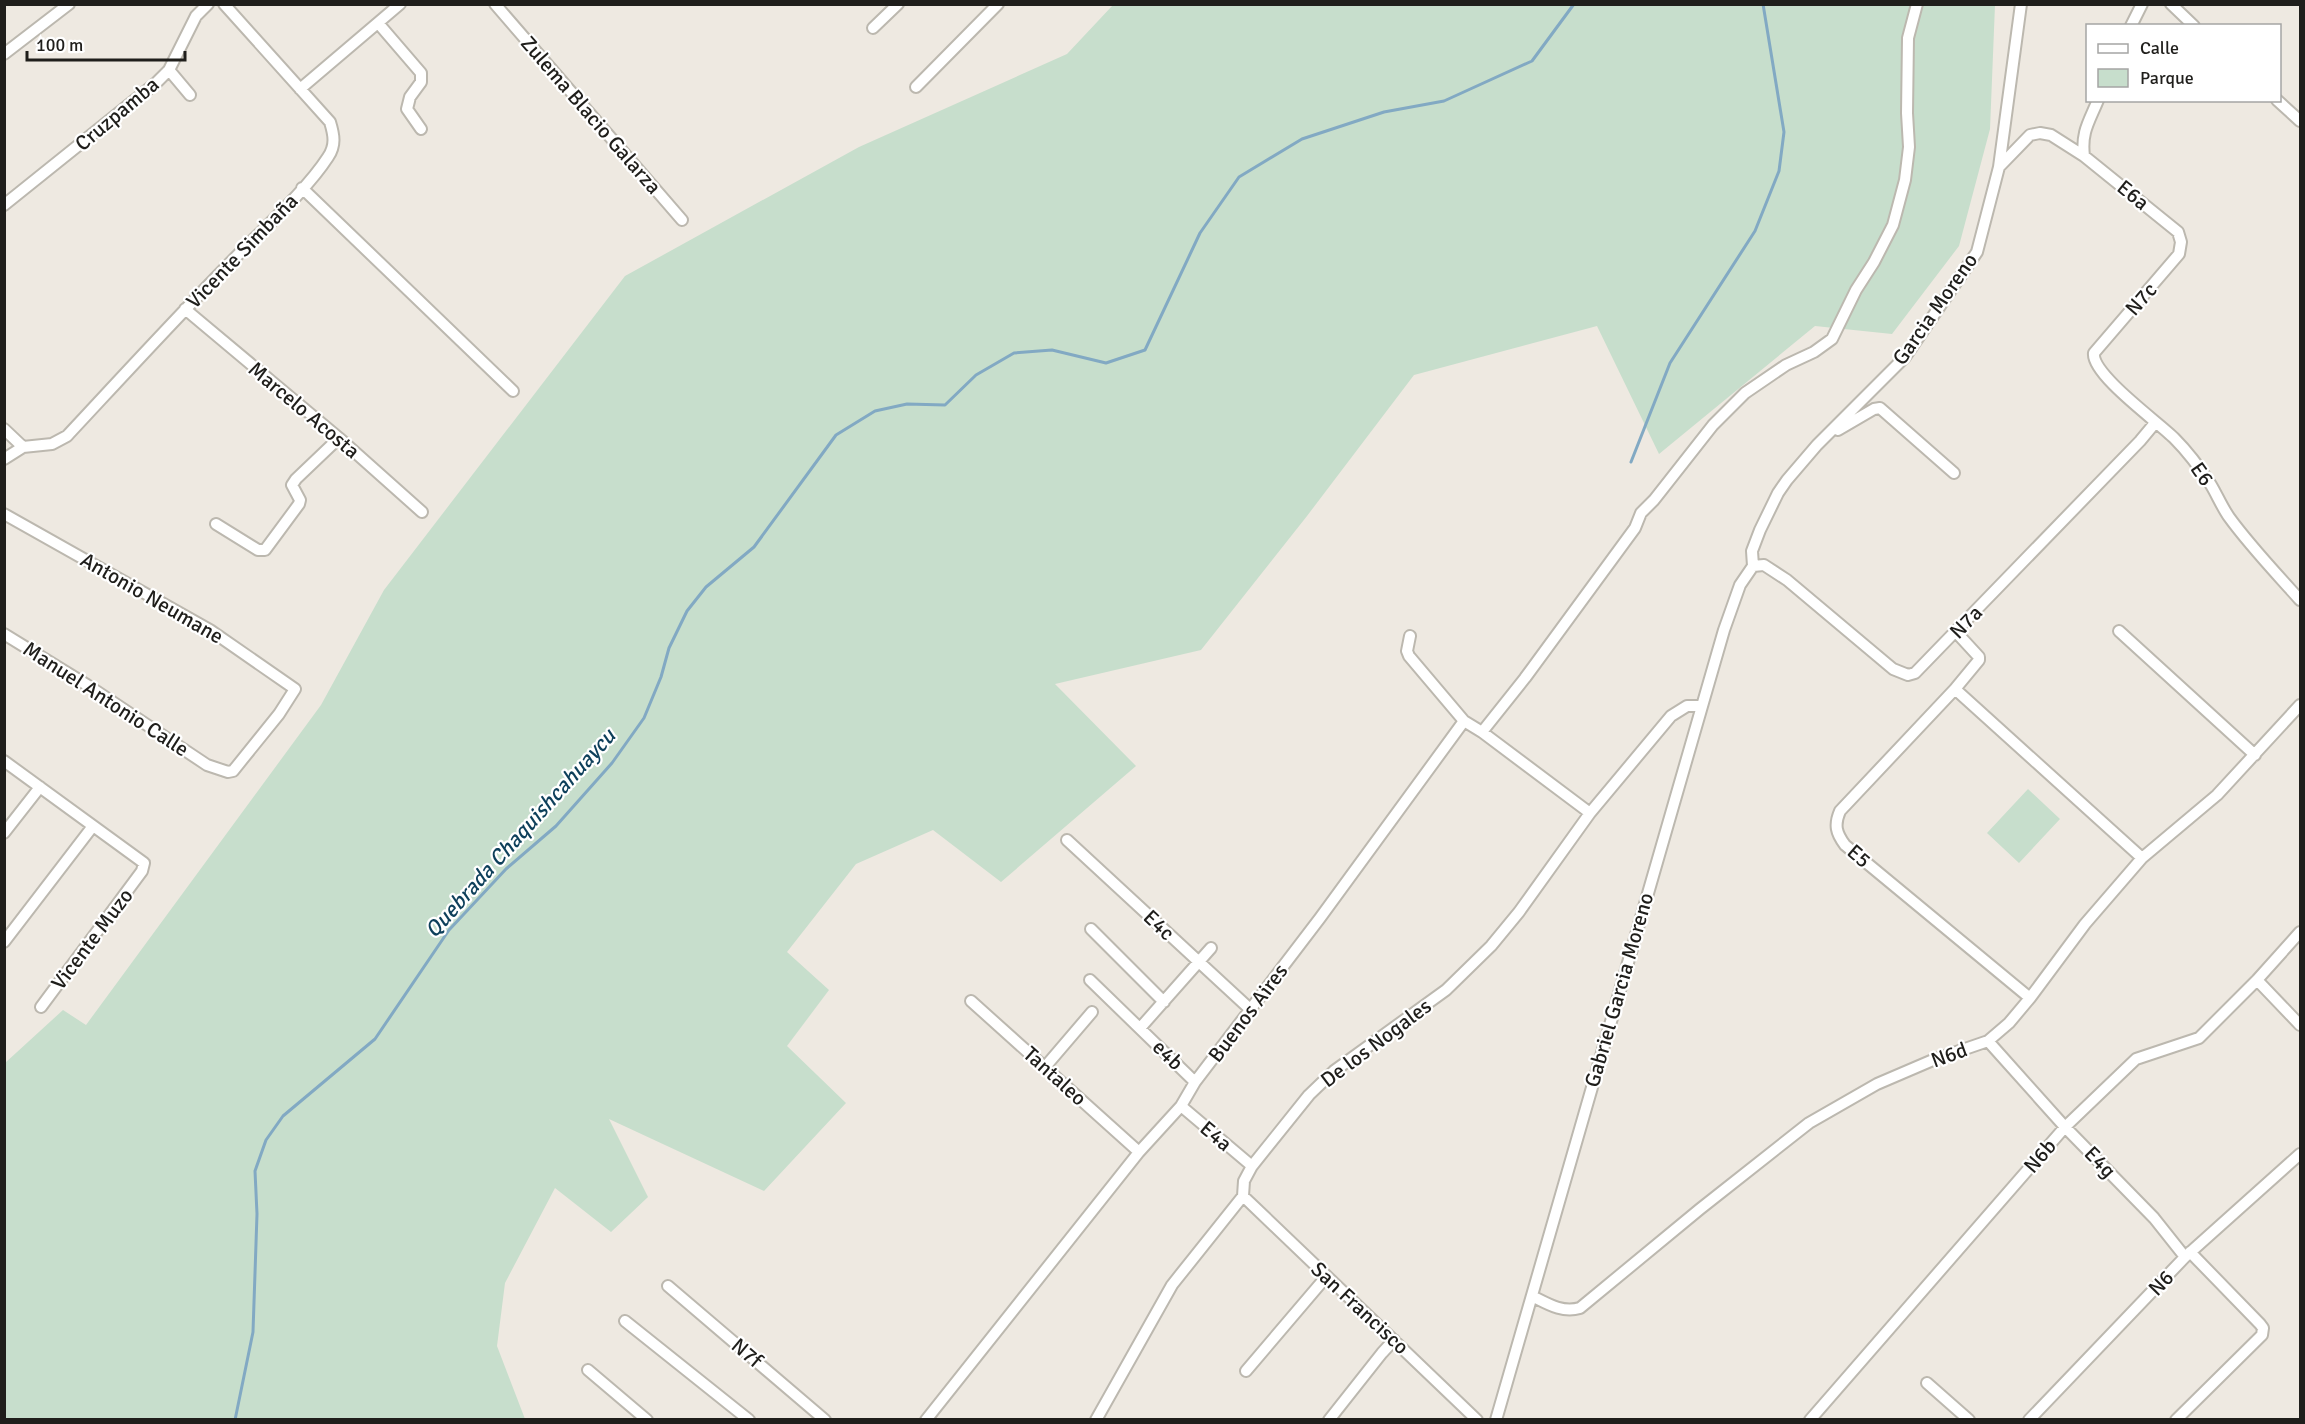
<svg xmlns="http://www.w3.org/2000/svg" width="2305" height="1424" font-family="Signika,sans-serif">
<rect width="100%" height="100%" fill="#eee9e1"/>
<path fill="#c7decc" d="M 1113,5 L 1995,5 L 1990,129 L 1959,246 L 1892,334 L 1815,326 L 1659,454 L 1597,326 L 1414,375 L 1307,516 L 1201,650 L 1055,684 L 1136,766 L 1001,882 L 933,830 L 856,864 L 787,952 L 829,990 L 787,1046 L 846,1103 L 764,1191 L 609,1119 L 648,1197 L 611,1232 L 555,1188 L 505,1283 L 497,1346 L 525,1419 L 5,1420 L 5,1063 L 63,1010 L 86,1025 L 321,705 L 384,590 L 625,276 L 859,147 L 1067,54 Z
M 2028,789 L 2060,819 L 2019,863 L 1987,833 Z"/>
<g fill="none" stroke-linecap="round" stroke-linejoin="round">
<path stroke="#82a9c3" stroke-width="3" d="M 1631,462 L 1670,363 L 1755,231 L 1779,171 L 1784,132 L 1763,4
M 235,1420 L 253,1332 L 257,1214 L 255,1171 L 266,1140 L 283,1116 L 375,1039 L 449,930 L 506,869 L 556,826 L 612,763 L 644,718 L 661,677 L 669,648 L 687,611 L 706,587 L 754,547 L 836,435 L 875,411 L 907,404 L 945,405 L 976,375 L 1014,353 L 1052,350 L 1106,363 L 1145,350 L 1200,233 L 1239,177 L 1302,139 L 1384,112 L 1444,101 L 1532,61 L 1574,4"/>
<defs>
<path id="minor" d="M 495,4 L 682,220
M 2171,4 L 2194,26
M 378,23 L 421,73 L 421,82 L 410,97 L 407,109 L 421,129
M 2131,26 L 2142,4
M 873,28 L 898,4
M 4,54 L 69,4
M 169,70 L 190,95
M 916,87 L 998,4
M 300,89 L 400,4
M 2277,100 L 2300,121
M 2084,156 C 2081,132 2089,122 2098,100
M 1999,167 L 2030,135 L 2040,133 L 2051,135 L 2084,156 L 2178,232 L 2181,242 L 2179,254 L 2094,353 C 2091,374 2158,422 2174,438 C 2187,451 2200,468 2211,485 C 2217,495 2222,507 2229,517 C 2250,546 2276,573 2300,600
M 302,188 L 513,391
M 4,205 L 156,83 L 169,70 L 196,16 L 208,4
M 185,309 L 339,438 L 422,512
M 4,429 L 23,447
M 1838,430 L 1874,409 L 1880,408 L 1954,473
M 4,459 L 23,447 L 52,444 L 67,436 C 122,377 176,318 233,260 C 262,230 306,191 328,157 C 336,145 334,135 330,122 L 224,4
M 4,514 L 210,630 L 295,689 L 279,714 L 233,771 L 228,772 L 207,765 L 87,685 L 4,634
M 216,524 L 258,550 L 265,550 L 299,504 L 300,500 L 292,485 L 296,479 L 339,438
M 1753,566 L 1752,551 L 1760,530 L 1778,493 L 1787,480 L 1817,445 L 1905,357 L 1977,252 L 1999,167 L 2021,4
M 1753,566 L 1764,565 L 1787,580 L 1893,669 L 1908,675 L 1915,673 L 2140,441 L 2155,423
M 2119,631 L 2255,755
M 1956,632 L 1979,657 L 1979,660 L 1955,689 L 2142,858
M 1410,636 L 1407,651 L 1409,656 L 1464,721
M 1955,689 L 1840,811 C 1834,825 1836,833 1845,845 L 2030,998
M 1482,732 L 1525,678 L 1635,528 L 1641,513 L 1654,500 L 1713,425 L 1745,393 L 1786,365 L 1814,352 L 1832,339 L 1856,290 L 1874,262 L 1893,225 L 1905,180 L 1909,147 L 1907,113 L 1908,38 L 1917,4
M 4,761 L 144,863 L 142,871 L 41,1007
M 4,833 L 40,787
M 1067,840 L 1251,1010
M 1091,929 L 1164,1002
M 4,942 L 93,826
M 1090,980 L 1195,1082
M 2257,980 L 2300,1025
M 971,1001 L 1139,1152
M 1141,1027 L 1211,948
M 1988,1041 L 2065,1127 L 2154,1218 L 2185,1257
M 1045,1067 L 1092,1012
M 1181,1106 L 1252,1166
M 1243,1196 L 1477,1420
M 668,1286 L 825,1420
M 1532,1296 C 1548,1304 1562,1313 1580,1308 L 1700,1209 L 1809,1123 L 1877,1084 L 1933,1060 L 1988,1041 L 2009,1023 L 2030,998 L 2085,924 L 2142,858 L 2217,795 L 2300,705
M 625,1321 L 749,1420
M 588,1370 L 647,1420
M 1246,1371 L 1326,1277
M 1927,1383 L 1969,1420
M 926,1420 L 1139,1152 L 1181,1106 L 1195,1082 L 1320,918 L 1464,721 L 1482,732 L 1590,813
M 1096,1420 L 1172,1285 L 1243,1196 L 1244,1181 L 1252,1166 L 1309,1095 L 1334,1071 L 1446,990 L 1491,946 L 1519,912 L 1590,813 L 1671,716 L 1687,706 L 1701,706
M 1329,1420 L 1382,1353 L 1394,1340
M 1496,1420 L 1724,630 L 1740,585 L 1753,566
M 1810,1420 L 2065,1127 L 2136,1059 L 2199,1038 L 2257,980 L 2300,932
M 2029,1420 L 2185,1257 L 2300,1154
M 2176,1420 L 2262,1335 L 2263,1328 L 2260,1324 L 2190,1252"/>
</defs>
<use href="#minor" stroke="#bcb8af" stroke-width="14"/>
<use href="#minor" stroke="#fff" stroke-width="10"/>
</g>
<g text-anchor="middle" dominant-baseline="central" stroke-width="4.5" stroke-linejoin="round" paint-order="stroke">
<g font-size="21" fill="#1f1e1b" stroke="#fff">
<text transform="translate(117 114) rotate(-40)">Cruzpamba</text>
<text transform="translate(591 115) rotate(49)">Zulema Blacio Galarza</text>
<text transform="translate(2133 195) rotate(39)">E6a</text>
<text transform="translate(242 251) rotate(-46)">Vicente Simbaña</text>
<text transform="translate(2141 299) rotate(-49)">N7c</text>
<text transform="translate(1935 309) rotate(-55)">Garcia Moreno</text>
<text transform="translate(304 410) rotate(40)">Marcelo Acosta</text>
<text transform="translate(2202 474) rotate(55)">E6</text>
<text transform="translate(152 598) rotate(30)">Antonio Neumane</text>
<text transform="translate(1966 622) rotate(-46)">N7a</text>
<text transform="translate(106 699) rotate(33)">Manuel Antonio Calle</text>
<text transform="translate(1859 856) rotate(41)">E5</text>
<text transform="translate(1159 925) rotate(43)">E4c</text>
<text transform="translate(92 939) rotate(-53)">Vicente Muzo</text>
<text transform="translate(1619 990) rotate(-74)">Gabriel Garcia Moreno</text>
<text transform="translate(1248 1013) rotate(-53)">Buenos Aires</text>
<text transform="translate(1376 1043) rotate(-37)">De los Nogales</text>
<text transform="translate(1168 1055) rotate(44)">e4b</text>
<text transform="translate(1949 1055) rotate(-20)">N6d</text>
<text transform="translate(1055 1076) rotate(42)">Tantaleo</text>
<text transform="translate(1216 1136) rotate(40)">E4a</text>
<text transform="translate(2040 1156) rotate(-49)">N6b</text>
<text transform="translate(2100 1162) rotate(46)">E4g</text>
<text transform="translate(2161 1283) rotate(-46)">N6</text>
<text transform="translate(1360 1308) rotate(43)">San Francisco</text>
<text transform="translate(747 1353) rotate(40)">N7f</text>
</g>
<g font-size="22" font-style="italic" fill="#0d3f5a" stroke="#fff">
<text transform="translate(520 833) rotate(-48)">Quebrada Chaquishcahuaycu</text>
</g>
</g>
<rect width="2305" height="1424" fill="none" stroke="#1f1e1b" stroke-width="12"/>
<rect x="2086" y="24" width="195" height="78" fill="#ffffff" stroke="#a5a5a4" stroke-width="1.5"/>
<rect x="2098" y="44" width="30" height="9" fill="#ffffff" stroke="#a5a5a4" stroke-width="1.5"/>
<text x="2140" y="54" font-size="18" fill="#1f1e1b">Calle</text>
<rect x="2098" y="69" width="30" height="18" fill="#c7decc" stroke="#a5a5a4" stroke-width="1.5"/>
<text x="2140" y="84" font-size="18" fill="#1f1e1b">Parque</text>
<path d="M27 51v9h158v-9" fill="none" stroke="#1f1e1b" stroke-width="3"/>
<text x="36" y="51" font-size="18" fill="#1f1e1b" stroke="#ffffff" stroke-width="4.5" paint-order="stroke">100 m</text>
</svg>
